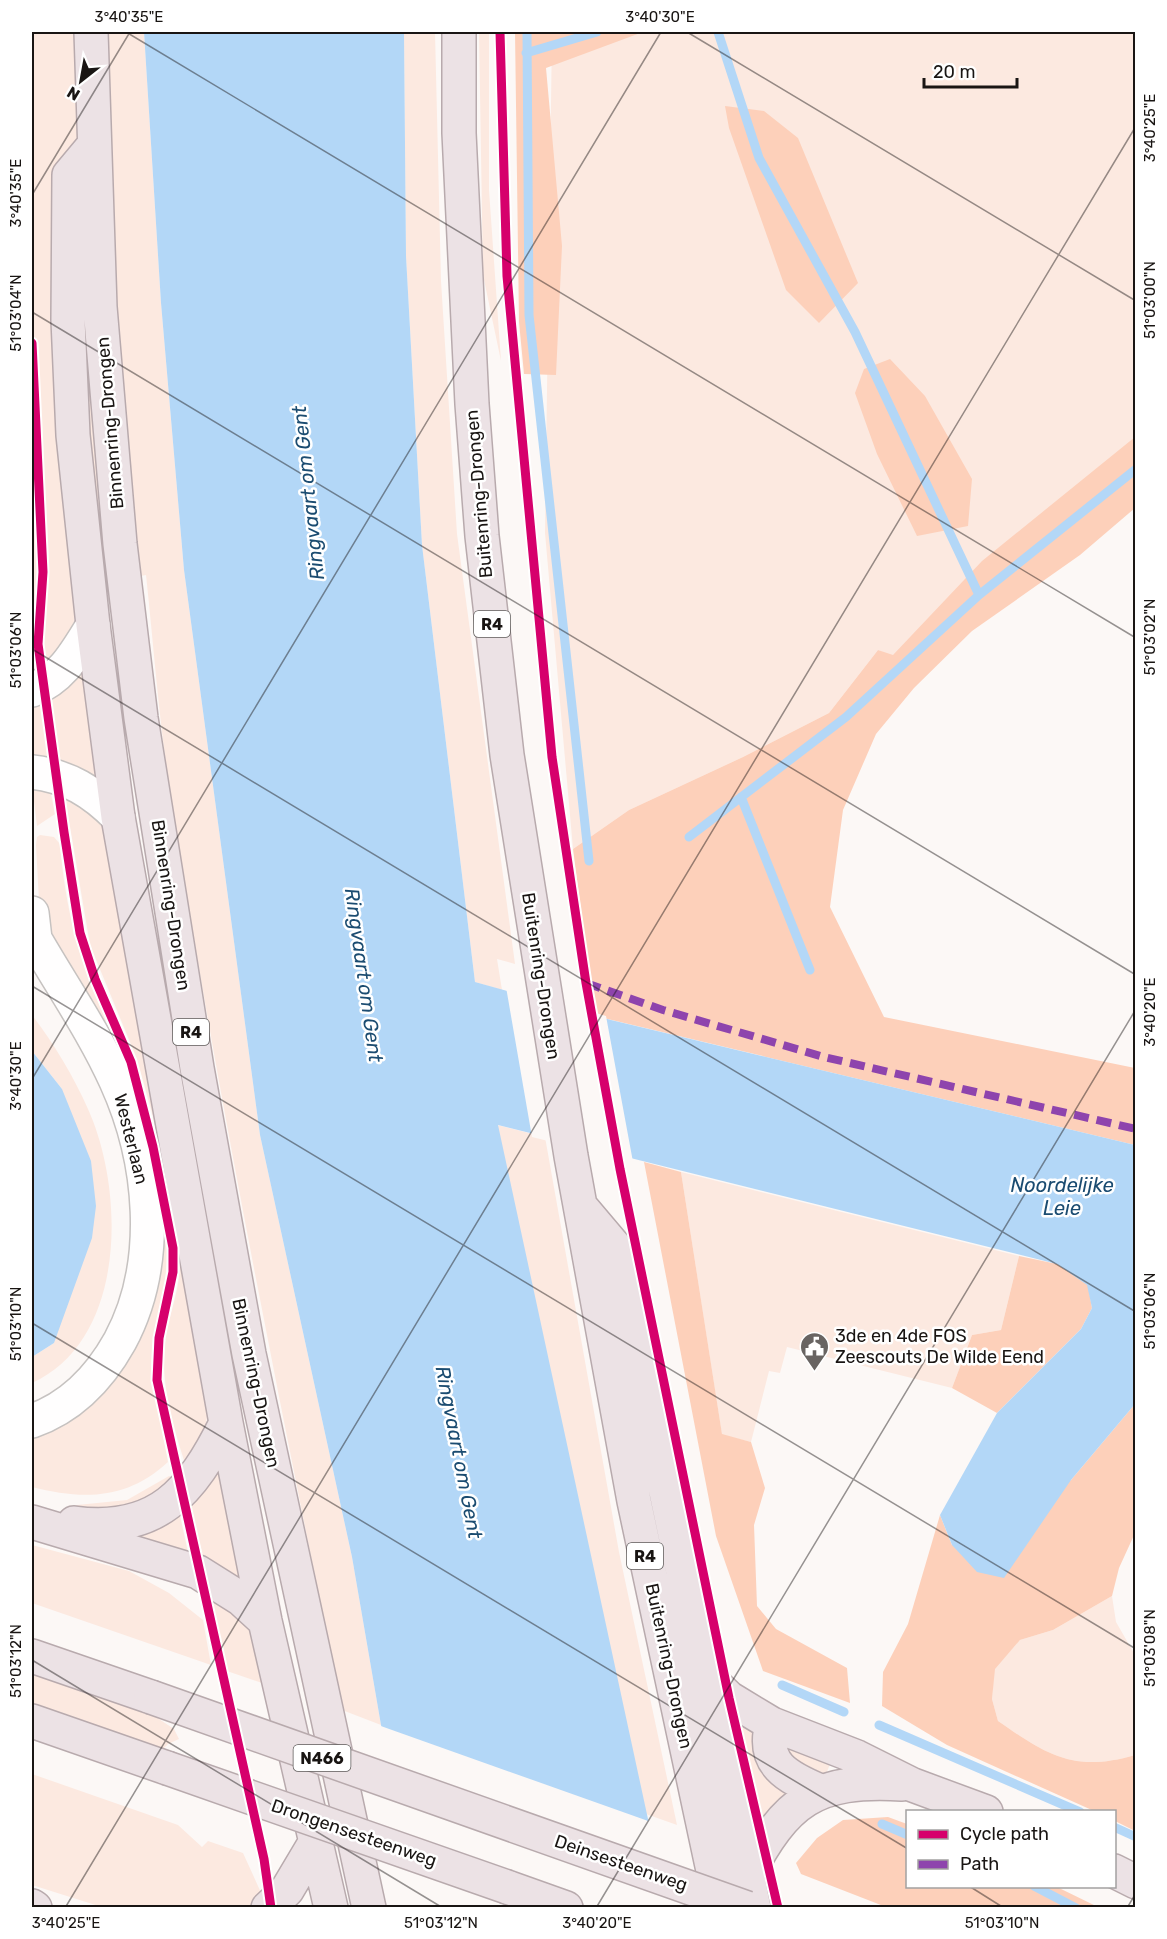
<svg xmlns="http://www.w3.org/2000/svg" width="1167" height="1939" font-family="Rubik,sans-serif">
<rect width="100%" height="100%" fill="#fcf8f6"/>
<path fill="#fce9e0" d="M 32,32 L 144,32 L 161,303 L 184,570 L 260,1135 L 352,1557 L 381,1725 L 342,1710 C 279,1398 215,1086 167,771 C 158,706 153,640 146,575 L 77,588 C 76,636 69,648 32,677 Z
M 404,32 L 435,32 L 441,281 L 457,534 L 515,964 L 497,959 L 502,990 L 475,982 L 422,545 L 406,256 Z
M 479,32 L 489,32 L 489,190 L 501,361 L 483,275 Z
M 552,32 L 1136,32 L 1135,453 L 914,665 L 878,650 L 829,713 L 743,757 L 629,810 L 573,849 L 545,533 Z
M 85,658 L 100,782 L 60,764 L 51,694 Z
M 39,699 L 48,753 L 46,761 L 32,760 L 32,700 Z
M 49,784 L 55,814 L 37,826 L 32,785 Z
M 64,791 L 106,828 L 157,1131 L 137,1059 L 90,945 Z
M 40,835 L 54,837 L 60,844 C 65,906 79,965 107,1020 L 98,1024 L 59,964 L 39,901 L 36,845 L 37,837 Z
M 32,1015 C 53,1042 74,1077 88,1109 C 125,1191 127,1340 32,1383 L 32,1357 L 54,1343 L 62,1089 L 32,1051 Z
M 497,1125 L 545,1137 L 619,1552 L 677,1825 L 646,1814 Z
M 681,1172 L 1019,1256 L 1001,1330 L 972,1335 L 952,1388 L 787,1347 L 780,1373 L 769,1371 L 751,1442 L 722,1435 Z
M 154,1175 L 168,1246 L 164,1294 L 152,1346 L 151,1373 L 168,1462 C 127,1500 83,1500 32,1487 L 32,1433 L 107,1380 Z
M 182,1252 L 208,1407 L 205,1434 L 187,1469 C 174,1430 160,1384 165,1343 C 169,1311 183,1285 179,1253 Z
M 221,1460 L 245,1581 L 204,1561 L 190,1503 Z
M 169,1476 L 174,1478 L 153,1499 L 93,1513 L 67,1506 L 127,1500 Z
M 179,1511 L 189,1557 L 124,1533 Z
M 32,1545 L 129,1571 L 169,1593 L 203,1620 L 211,1665 L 32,1603 Z
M 208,1585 L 253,1627 L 268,1685 L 224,1670 Z
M 1112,1596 L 1116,1622 L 1135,1655 L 1135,1755 C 1074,1773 1047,1755 998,1721 L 992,1699 L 994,1669 L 1020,1640 L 1053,1630 Z
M 32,1673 L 156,1717 L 174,1729 L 179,1739 L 168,1744 L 162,1750 L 32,1704 Z
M 719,1698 L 757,1728 L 792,1791 L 752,1843 Z
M 779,1743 L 833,1757 L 826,1774 L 795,1765 Z
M 32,1774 L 178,1825 L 202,1847 L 208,1841 L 243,1853 L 263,1897 L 249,1907 L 105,1908 L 32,1885 Z"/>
<path fill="#fdd0ba" d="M 515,32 L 643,32 L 546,68 L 562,246 L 556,375 L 524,374 L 519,322 Z
M 725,106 L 764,111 L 798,138 L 858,283 L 819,323 L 786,290 L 729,128 Z
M 890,359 L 925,396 L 972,479 L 968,526 L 917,536 L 877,454 L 855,393 L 864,369 Z
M 1135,437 L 1135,508 L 1080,555 L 972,631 L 914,688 L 876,734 L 843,810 L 830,907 L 884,1017 L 1135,1068 L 1135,1145 L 595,1016 L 573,849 L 629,810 L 743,757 L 829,713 L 878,650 L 893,655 L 982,561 Z
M 644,1162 L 681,1172 L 722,1434 L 751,1442 L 765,1488 L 754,1525 L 757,1606 L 776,1629 L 847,1668 L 850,1703 L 763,1671 L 716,1536 Z
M 1019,1256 L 1057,1264 L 1088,1285 L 1092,1308 L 1081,1329 L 997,1413 L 952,1388 L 972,1335 L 1001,1330 Z
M 1135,1404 L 1135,1533 L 1119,1568 L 1112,1596 L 1053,1630 L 1020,1640 L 995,1669 L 992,1699 L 998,1721 C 1047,1755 1074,1773 1135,1755 L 1135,1831 L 1115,1821 L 1114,1812 L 1094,1811 L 947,1745 L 882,1706 L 883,1672 L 908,1624 L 940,1515 L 952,1545 L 1071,1480 Z
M 888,1817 L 907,1824 L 908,1886 L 1057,1887 L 1098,1907 L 886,1907 L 801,1874 L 796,1863 L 817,1838 L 843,1820 Z"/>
<path fill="#b3d7f7" d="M 144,32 L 404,32 L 406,256 L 422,545 L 475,982 L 611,1020 L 1135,1145 L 1135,1404 L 1071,1480 L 1004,1578 L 977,1572 L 952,1545 L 940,1515 L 997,1413 L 1081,1329 L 1092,1308 L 1087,1285 L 1057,1264 L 498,1125 L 667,1907 L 422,1907 L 381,1725 L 352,1557 L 260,1135 L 184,570 L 161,303 Z
M 32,1051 L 62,1089 L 91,1161 L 96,1206 L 92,1238 L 54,1343 L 32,1357 Z"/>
<path fill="#fcf8f6" d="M 506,987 L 606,1016 L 633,1162 L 532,1137 Z
M 378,1725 L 651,1822 L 670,1908 L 419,1908 Z"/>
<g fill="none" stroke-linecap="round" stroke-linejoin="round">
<path stroke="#b3d7f7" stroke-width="9" d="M 527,32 L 529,315 L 589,861
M 526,53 L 597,32
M 979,595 L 1136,469
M 741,797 L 810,970
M 689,837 L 846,717 L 979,595 L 855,332 L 759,158 L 718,32
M 782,1685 L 844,1712
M 879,1725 L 1080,1812
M 882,1824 L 908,1835
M 1114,1827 L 1136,1837
M 1034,1886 L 1076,1908"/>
<defs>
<path id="tertiary" d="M 32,690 C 63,678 76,652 93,625
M 32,772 C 68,776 93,792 118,817
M 32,913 L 35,939 C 62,986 94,1032 116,1081 C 152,1160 162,1263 120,1341 C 100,1377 72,1407 32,1421"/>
<path id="trunk" d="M 91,32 L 100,307 L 120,544 L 141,718 L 197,1068 L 249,1354 L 369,1908
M 459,32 L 459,133 L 472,404 L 482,536 L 507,755 L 571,1156 L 634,1501 L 721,1908
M 94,145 L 69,175 L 68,320 L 73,435 L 93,625 L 118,817 L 226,1423 L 265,1621 L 331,1908
M 581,1207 L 614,1246 L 754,1908
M 32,1522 L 198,1572 L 241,1599 L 265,1621
M 74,1523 C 157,1534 192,1492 226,1423
M 32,1656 L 151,1697
M 707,1677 L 729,1698 L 772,1724 L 857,1757 L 913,1785 L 986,1812
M 32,1721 L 167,1768
M 772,1724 C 761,1764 787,1777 820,1791
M 1114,1871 L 1136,1882
M 746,1877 C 786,1800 815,1779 902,1784
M 507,1887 L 566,1908
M 32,1906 L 35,1908
M 268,1908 L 287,1890 L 315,1843"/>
</defs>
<use href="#tertiary" stroke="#c6c2c0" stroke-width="36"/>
<use href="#trunk" stroke="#b8aaad" stroke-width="36"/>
<use href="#tertiary" stroke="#fffefe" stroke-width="33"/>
<use href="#trunk" stroke="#ece2e5" stroke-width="33"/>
<defs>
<path id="trunk-bridge" d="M 151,1697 L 747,1908
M 167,1768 L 507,1887"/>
</defs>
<use href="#trunk-bridge" stroke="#b8aaad" stroke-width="36" stroke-linecap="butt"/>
<use href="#trunk-bridge" stroke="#ece2e5" stroke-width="33"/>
<path stroke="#8e44ad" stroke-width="8" stroke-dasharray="15 8" stroke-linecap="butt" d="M 586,983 L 663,1010 L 824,1057 L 1136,1129"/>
<defs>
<path id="cycleway" d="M 500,32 L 507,276 L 552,757 L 586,983 L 620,1169 L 729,1698 L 778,1908
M 32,343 L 43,572 L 38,644 L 64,832 L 80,933 L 95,979 L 131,1062 L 153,1147 L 173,1248 L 173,1272 L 159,1338 L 157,1380 L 264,1859 L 271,1908"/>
</defs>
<use href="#cycleway" stroke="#fff" stroke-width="13"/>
<use href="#cycleway" stroke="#d6006c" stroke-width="9"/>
</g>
<path fill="none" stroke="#191513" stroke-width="1.5" stroke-opacity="0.45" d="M 126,32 L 1136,638M 687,32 L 1136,301M 32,195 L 130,32M 32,312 L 1136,975M 32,649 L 1136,1312M 32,986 L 1136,1649M 32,1079 L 661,32M 32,1323 L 908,1849M 32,1660 L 443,1908M 969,1886 L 1004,1908M 65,1908 L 1136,126M 596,1908 L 1136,1009M 1127,1908 L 1136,1893"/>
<defs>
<symbol id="civic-pin" viewBox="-11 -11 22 30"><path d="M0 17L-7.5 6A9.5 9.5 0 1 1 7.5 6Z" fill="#686462" stroke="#fff"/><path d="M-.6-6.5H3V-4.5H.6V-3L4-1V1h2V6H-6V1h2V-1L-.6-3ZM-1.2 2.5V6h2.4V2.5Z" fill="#fff"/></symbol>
</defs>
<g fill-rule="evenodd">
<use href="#civic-pin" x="798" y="1330" width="33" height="45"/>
</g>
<g text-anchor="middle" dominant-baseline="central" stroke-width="5" stroke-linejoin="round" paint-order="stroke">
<g fill="#fff" stroke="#5e5b5a" stroke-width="1.5">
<rect x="474" y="611" width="36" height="26" rx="4.5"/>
<rect x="173" y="1019" width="36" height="26" rx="4.5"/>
<rect x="627" y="1543" width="36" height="26" rx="4.5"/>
<rect x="293.5" y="1745" width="57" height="26" rx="4.5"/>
</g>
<g font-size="16" font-weight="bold" fill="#191513">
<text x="492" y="624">R4</text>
<text x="191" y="1032">R4</text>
<text x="645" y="1556">R4</text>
<text x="322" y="1758">N466</text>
</g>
<g font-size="18" fill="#191513" stroke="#fff">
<text transform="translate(110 423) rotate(-95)">Binnenring-Drongen</text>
<text transform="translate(479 494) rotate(-95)">Buitenring-Drongen</text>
<text transform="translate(171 905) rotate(81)">Binnenring-Drongen</text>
<text transform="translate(541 976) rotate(81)">Buitenring-Drongen</text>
<text transform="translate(131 1139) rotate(76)">Westerlaan</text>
<text transform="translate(256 1383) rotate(78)">Binnenring-Drongen</text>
<text transform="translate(669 1666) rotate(78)">Buitenring-Drongen</text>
<text transform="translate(354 1833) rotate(19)">Drongensesteenweg</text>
<text transform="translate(621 1863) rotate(19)">Deinsesteenweg</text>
</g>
<g font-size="18" fill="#191513" stroke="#fff" text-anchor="start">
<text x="835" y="1336">3de en 4de FOS<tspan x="835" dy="21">Zeescouts De Wilde Eend</tspan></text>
</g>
<g font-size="20" font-style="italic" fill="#1b4c71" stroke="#fff">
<text transform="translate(308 493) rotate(-96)">Ringvaart om Gent</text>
<text transform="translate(364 975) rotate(82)">Ringvaart om Gent</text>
<text x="1062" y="1185">Noordelijke<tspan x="1062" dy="23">Leie</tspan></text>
<text transform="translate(459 1452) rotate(79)">Ringvaart om Gent</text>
</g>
</g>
<rect width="1167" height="1939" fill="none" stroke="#ffffff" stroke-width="66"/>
<rect x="906" y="1810" width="210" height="78" fill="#ffffff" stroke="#a3a1a1" stroke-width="1.5"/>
<rect x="918" y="1830" width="30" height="9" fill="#d6006c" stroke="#a3a1a1" stroke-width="1.5"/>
<text x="960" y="1840" font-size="18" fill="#191513">Cycle path</text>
<rect x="918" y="1860" width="30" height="9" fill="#8e44ad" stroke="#a3a1a1" stroke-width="1.5"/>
<text x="960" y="1870" font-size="18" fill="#191513">Path</text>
<g transform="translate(81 81) rotate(211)" stroke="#ffffff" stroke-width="4.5" paint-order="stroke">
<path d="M0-4.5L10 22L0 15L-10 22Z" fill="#191513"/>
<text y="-9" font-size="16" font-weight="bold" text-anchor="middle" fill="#191513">N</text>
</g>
<path d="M924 78v9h93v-9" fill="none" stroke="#191513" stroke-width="3"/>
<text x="933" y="78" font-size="18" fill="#191513" stroke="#ffffff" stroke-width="4.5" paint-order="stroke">20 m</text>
<rect x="33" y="33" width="1101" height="1873" fill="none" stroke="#191513" stroke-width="2"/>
<g font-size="15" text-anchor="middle" fill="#191513">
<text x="129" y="22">3°40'35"E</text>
<text x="660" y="22">3°40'30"E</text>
<text transform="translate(1150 128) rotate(-90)" y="5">3°40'25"E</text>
<text transform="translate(16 193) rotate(-90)" y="5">3°40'35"E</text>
<text transform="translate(1150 300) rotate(-90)" y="5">51°03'00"N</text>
<text transform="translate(16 313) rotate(-90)" y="5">51°03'04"N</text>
<text transform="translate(1150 637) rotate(-90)" y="5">51°03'02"N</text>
<text transform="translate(16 650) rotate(-90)" y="5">51°03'06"N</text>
<text transform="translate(1150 1012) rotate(-90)" y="5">3°40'20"E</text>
<text transform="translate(16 1076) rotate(-90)" y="5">3°40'30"E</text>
<text transform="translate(1150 1311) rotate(-90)" y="5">51°03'06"N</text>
<text transform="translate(16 1324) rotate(-90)" y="5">51°03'10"N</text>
<text transform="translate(1150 1648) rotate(-90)" y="5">51°03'08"N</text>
<text transform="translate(16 1661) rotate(-90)" y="5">51°03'12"N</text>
<text x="66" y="1928">3°40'25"E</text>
<text x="441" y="1928">51°03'12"N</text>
<text x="597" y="1928">3°40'20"E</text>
<text x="1002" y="1928">51°03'10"N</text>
</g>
</svg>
